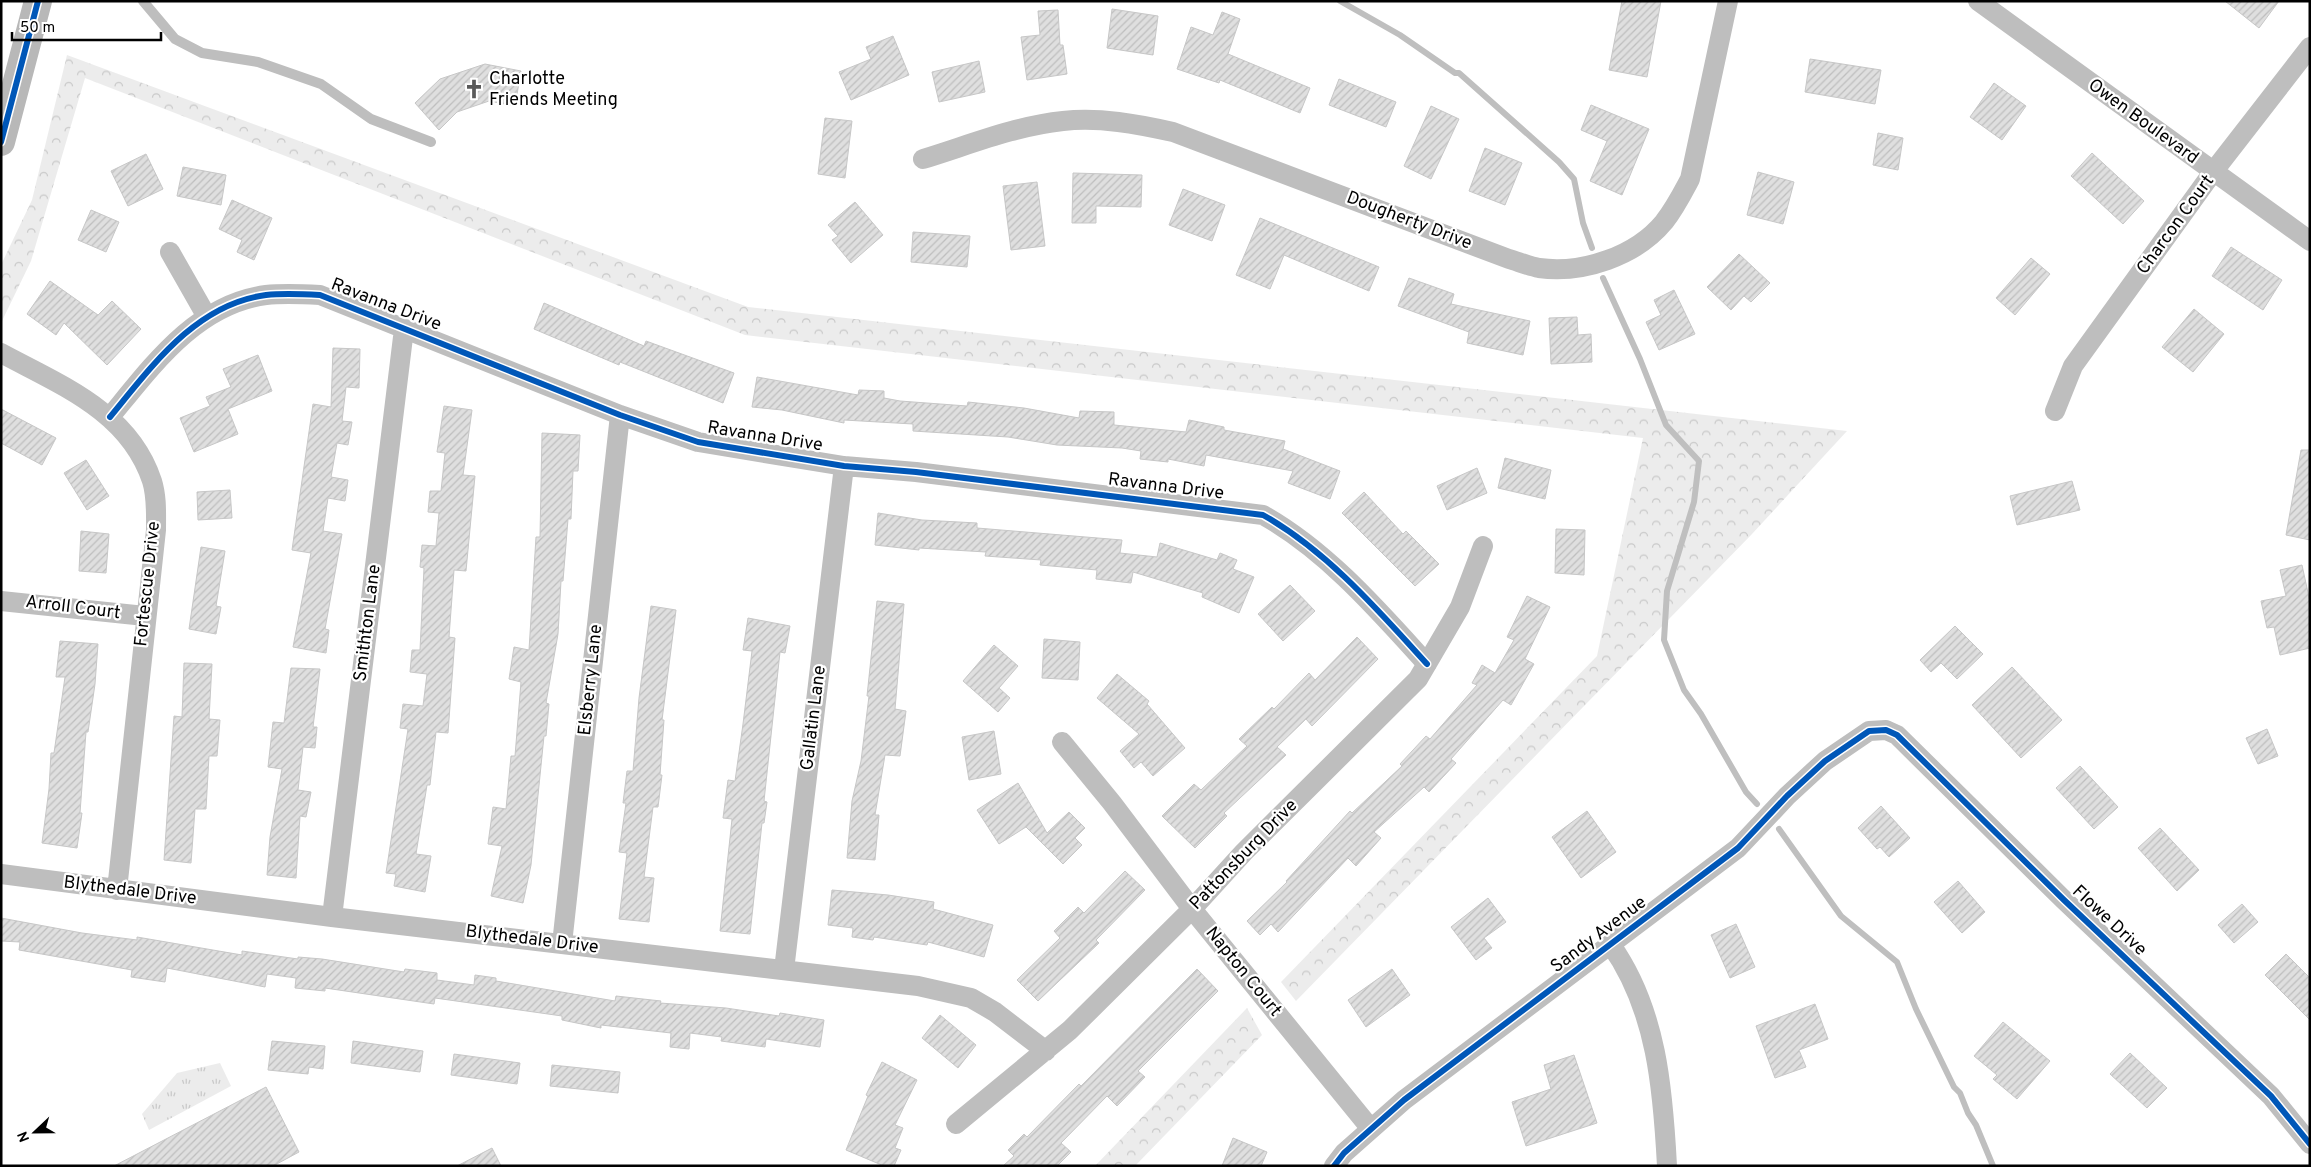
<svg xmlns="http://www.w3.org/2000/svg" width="2311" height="1167" font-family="Overpass,sans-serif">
<defs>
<pattern id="grass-tufts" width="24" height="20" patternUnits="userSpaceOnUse" patternTransform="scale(1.25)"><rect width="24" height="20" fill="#ececec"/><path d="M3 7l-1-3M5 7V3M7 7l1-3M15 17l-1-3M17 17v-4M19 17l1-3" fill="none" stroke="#c9c9c9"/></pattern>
<pattern id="forest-crowns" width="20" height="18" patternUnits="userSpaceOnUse" patternTransform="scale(1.25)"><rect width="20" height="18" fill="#ececec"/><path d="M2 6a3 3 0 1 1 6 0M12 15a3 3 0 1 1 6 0" fill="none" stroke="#c9c9c9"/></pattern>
<pattern id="building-hatch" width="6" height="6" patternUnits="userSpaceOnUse" patternTransform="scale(1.25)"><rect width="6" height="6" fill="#dfdfdf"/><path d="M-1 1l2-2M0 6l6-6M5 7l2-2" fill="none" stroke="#bebebe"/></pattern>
</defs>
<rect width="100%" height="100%" fill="#fff"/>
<path fill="url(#grass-tufts)" d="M 220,1063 L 231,1086 L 149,1130 L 142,1114 L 177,1073 Z"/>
<path fill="url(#forest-crowns)" d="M 67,55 L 748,307 L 1847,431 L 1752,534 L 1296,1001 L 1281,982 L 1597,656 L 1643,438 L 745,335 L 85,78 L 31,261 L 1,323 L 1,265 L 32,200 Z
M 1247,1008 L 1262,1035 L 1135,1166 L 1095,1166 Z"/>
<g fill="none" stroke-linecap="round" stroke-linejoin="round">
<path stroke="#bfbfbf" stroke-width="6" d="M 1340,1 L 1400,35 L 1455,73 L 1459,73 L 1559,162 L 1574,179 L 1583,223 L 1592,248
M 1603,278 L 1640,359 L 1666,425 L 1699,461 L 1694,502 L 1667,591 L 1664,640 L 1684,690 L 1701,714 L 1746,792 L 1757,804
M 1779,829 L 1841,916 L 1897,962 L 1916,1009 L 1954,1087 L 1960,1093 L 1968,1113 L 1976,1125 L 1993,1166"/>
</g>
<path fill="url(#building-hatch)" stroke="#c7c7c7" d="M 1622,1 L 1661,1 L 1647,77 L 1609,70 Z
M 2225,1 L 2279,1 L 2259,28 Z
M 1112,9 L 1158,16 L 1153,55 L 1107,48 Z
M 1058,10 L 1060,45 L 1063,45 L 1067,74 L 1027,80 L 1021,37 L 1040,35 L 1038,11 Z
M 1222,12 L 1240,19 L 1228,54 L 1310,88 L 1300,113 L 1220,80 L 1219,83 L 1177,69 L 1191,27 L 1213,35 Z
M 893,36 L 909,75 L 851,100 L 839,72 L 871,59 L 866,47 Z
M 1810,59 L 1881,70 L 1875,104 L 1805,92 Z
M 979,61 L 985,92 L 939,102 L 932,72 Z
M 485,64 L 521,71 L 515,106 L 489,101 L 457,112 L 439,130 L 415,103 L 440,79 Z
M 1339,79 L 1396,102 L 1386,127 L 1329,105 Z
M 1994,83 L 2026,106 L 2002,140 L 1970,117 Z
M 1591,105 L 1649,129 L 1622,195 L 1590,181 L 1607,141 L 1581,130 Z
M 1431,106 L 1459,119 L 1431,179 L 1404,166 Z
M 825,118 L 852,121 L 845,178 L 818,174 Z
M 1878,133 L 1903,138 L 1898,170 L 1873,165 Z
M 1485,148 L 1522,163 L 1505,205 L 1469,191 Z
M 2092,153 L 2144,201 L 2123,224 L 2071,176 Z
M 146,154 L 163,189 L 128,206 L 111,171 Z
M 183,167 L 226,175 L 221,205 L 177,196 Z
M 1758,172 L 1794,182 L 1783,224 L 1747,215 Z
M 1073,173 L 1142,175 L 1141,207 L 1096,206 L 1096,223 L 1072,223 Z
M 1037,182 L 1045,246 L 1011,250 L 1003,186 Z
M 1183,189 L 1225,205 L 1212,241 L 1169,225 Z
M 232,200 L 272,218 L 254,260 L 237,252 L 242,240 L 219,229 Z
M 855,202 L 883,235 L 851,263 L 832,240 L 838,236 L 828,225 Z
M 91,210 L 119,222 L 106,252 L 78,240 Z
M 1260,218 L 1379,267 L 1369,291 L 1284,255 L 1270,289 L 1236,275 Z
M 913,232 L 970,236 L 967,267 L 911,262 Z
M 2231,247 L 2282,280 L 2263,310 L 2212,276 Z
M 1739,254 L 1770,283 L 1751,302 L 1744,296 L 1731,310 L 1707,287 Z
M 2031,258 L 2050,274 L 2015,315 L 1996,298 Z
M 1409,278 L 1454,294 L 1451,304 L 1530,321 L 1523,355 L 1467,343 L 1469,332 L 1398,306 Z
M 50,281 L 98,315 L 112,301 L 141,329 L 107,365 L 64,323 L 56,335 L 27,314 Z
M 1674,290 L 1695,334 L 1659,350 L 1646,322 L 1661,315 L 1654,300 Z
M 544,303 L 644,346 L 646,341 L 734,373 L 723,403 L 620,362 L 619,365 L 534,329 Z
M 2194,309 L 2224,334 L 2193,372 L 2162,347 Z
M 1577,317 L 1578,335 L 1591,334 L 1592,362 L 1551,364 L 1549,318 Z
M 333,348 L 360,349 L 359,388 L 346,387 L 342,421 L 352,422 L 348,445 L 337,443 L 331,477 L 348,480 L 345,501 L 328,498 L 323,531 L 342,534 L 325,629 L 329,630 L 326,653 L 293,647 L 311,553 L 292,550 L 313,404 L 331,407 Z
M 258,355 L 272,391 L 228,409 L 238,434 L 194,452 L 180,418 L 210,406 L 206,397 L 231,387 L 223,369 Z
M 757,377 L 858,395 L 859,390 L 884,391 L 884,398 L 900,401 L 967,406 L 968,402 L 1024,408 L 1079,418 L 1080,411 L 1114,412 L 1114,425 L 1186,432 L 1189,420 L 1224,427 L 1224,430 L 1285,441 L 1283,449 L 1340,471 L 1330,499 L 1288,483 L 1293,471 L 1206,455 L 1204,466 L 1168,459 L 1168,462 L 1140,459 L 1141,451 L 1122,448 L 1057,445 L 1008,437 L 913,431 L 913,424 L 844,420 L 844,423 L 782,410 L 752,407 Z
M 444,406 L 472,410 L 463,475 L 475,476 L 466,571 L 454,570 L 449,637 L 455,638 L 448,733 L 436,732 L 430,785 L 427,785 L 416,854 L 431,856 L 425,892 L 394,886 L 396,874 L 386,873 L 408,729 L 400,728 L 403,704 L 423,706 L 427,674 L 410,672 L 412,650 L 420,650 L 424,568 L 420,567 L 422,545 L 436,546 L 439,513 L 428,512 L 430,491 L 441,491 L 445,453 L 437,452 Z
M 1,409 L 56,438 L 42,465 L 1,443 Z
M 542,433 L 580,435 L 578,471 L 573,471 L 571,519 L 568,519 L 563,581 L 561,581 L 558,634 L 546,703 L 549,704 L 546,736 L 544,736 L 531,865 L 523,903 L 491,896 L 502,846 L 488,844 L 493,807 L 506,809 L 511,756 L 515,756 L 521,682 L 509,679 L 514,647 L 529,650 L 536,537 L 540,537 Z
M 2301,450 L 2310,450 L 2310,540 L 2286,535 Z
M 1505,458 L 1551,470 L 1545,499 L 1498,488 Z
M 86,460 L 109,496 L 87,510 L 64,473 Z
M 1477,468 L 1487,493 L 1447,510 L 1437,486 Z
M 2072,481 L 2080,510 L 2017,525 L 2010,496 Z
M 230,490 L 232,518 L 198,520 L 197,492 Z
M 1364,492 L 1403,534 L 1406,531 L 1439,564 L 1415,586 L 1342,513 Z
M 878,513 L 922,520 L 977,523 L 977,528 L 1122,540 L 1120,553 L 1157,557 L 1160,543 L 1217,560 L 1220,553 L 1237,560 L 1233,569 L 1254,577 L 1239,613 L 1202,597 L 1203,593 L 1133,572 L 1131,583 L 1096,579 L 1097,570 L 1040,565 L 1041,560 L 985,556 L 986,552 L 919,548 L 919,550 L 875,545 Z
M 1556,529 L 1585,530 L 1584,575 L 1555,573 Z
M 81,531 L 109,534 L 106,573 L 79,571 Z
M 201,547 L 225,551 L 216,606 L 221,607 L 216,634 L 189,629 Z
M 2302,565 L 2310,602 L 2310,648 L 2280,655 L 2274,627 L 2267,628 L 2261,601 L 2286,596 L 2280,570 Z
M 1290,585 L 1315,611 L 1283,641 L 1258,614 Z
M 1527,596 L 1550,607 L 1525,659 L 1534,664 L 1511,705 L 1503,700 L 1451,759 L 1456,763 L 1429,792 L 1424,787 L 1374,832 L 1381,838 L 1356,866 L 1348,858 L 1278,932 L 1271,924 L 1260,935 L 1247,921 L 1287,882 L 1286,881 L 1350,811 L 1352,813 L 1402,766 L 1400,764 L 1426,736 L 1430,739 L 1477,685 L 1472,683 L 1482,665 L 1495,673 L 1514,640 L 1507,637 Z
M 877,601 L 904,604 L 895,709 L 906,711 L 900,756 L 885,755 L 875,815 L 879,815 L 875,860 L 847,858 L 852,801 L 861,761 L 869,696 L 867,696 Z
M 651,606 L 676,610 L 662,720 L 664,720 L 660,775 L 662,775 L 658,807 L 653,807 L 644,877 L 654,878 L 649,922 L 619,919 L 627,853 L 619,852 L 626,803 L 623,803 L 627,771 L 633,771 L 639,698 Z
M 748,618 L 790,626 L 785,653 L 780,652 L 764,801 L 767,802 L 764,823 L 762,823 L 750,934 L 720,931 L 732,819 L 723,818 L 728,780 L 735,781 L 743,724 L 752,651 L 743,650 Z
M 1955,626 L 1983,654 L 1957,679 L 1941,663 L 1931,672 L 1920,660 Z
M 1357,637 L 1378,659 L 1312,726 L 1306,719 L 1277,747 L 1286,755 L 1224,813 L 1227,816 L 1195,848 L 1162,816 L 1194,784 L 1201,790 L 1247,746 L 1239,739 L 1272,707 L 1274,709 L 1309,673 L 1315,680 Z
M 1044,639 L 1080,642 L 1078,680 L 1042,678 Z
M 60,641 L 98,644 L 95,684 L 88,732 L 86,732 L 80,813 L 82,813 L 77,848 L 42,843 L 49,789 L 51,753 L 54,753 L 65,677 L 56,677 Z
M 994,645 L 1018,666 L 999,688 L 1010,698 L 998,712 L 963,681 Z
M 184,663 L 212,664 L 209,719 L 220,720 L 217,756 L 209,756 L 206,809 L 195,809 L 191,863 L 164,860 L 174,716 L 182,717 Z
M 2012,667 L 2062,720 L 2021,758 L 1972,705 Z
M 291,668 L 320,669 L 313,727 L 317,727 L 315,748 L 303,747 L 298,790 L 311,792 L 306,817 L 300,816 L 296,878 L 267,875 L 270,837 L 282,769 L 268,767 L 273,722 L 284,723 Z
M 1117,674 L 1149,701 L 1147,704 L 1185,748 L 1153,776 L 1141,762 L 1134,768 L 1120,751 L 1139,734 L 1097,698 Z
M 2267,729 L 2278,756 L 2258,764 L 2246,738 Z
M 994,731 L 1001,774 L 969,780 L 962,737 Z
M 2080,766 L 2118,807 L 2094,829 L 2056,788 Z
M 1018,783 L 1047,833 L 1069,812 L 1085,828 L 1075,838 L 1082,845 L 1063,864 L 1026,827 L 999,844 L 977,810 Z
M 1881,806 L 1910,838 L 1889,857 L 1880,847 L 1877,849 L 1858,828 Z
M 1587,811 L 1616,852 L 1581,878 L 1552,837 Z
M 2160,828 L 2199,870 L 2177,891 L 2138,848 Z
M 1125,871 L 1145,890 L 1096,940 L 1099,943 L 1038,1001 L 1017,980 L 1060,938 L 1054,931 L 1078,907 L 1084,913 Z
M 1958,881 L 1985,912 L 1962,933 L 1934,902 Z
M 832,890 L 888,895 L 934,902 L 933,909 L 993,925 L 984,957 L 928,942 L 927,945 L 874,937 L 873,940 L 852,937 L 853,928 L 828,925 Z
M 1488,898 L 1506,922 L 1484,938 L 1492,948 L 1476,960 L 1451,927 Z
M 2242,904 L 2258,922 L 2234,943 L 2218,925 Z
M 1,918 L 82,933 L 137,940 L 137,937 L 242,955 L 242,951 L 298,959 L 298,957 L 322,959 L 404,972 L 405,969 L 437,973 L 437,980 L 474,985 L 475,975 L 496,978 L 496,981 L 615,1001 L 616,996 L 661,1001 L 660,1003 L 726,1008 L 779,1016 L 780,1013 L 824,1020 L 820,1047 L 766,1039 L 765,1047 L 721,1041 L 722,1037 L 690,1033 L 689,1049 L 670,1047 L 671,1033 L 601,1025 L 601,1028 L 562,1020 L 562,1016 L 435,998 L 434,1004 L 325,988 L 325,991 L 295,988 L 296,978 L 267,974 L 265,987 L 167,968 L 165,982 L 131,977 L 132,970 L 19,950 L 20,942 L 1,941 Z
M 1736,924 L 1755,967 L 1730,978 L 1711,935 Z
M 2286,954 L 2310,978 L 2310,1020 L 2265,975 Z
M 1197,969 L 1218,991 L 1138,1071 L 1145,1077 L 1117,1106 L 1107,1096 L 1061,1143 L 1071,1152 L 1057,1166 L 1003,1166 L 1014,1156 L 1008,1150 L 1024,1134 L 1027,1137 L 1079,1084 L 1081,1086 Z
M 1392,969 L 1410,995 L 1366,1027 L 1348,1000 Z
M 1815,1004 L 1828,1039 L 1799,1050 L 1806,1067 L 1775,1078 L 1756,1026 Z
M 940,1015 L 976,1045 L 958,1068 L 922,1038 Z
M 2003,1022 L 2050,1061 L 2017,1099 L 1993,1079 L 1997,1075 L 1974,1056 Z
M 272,1041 L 325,1046 L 323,1069 L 309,1067 L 308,1074 L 268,1070 Z
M 353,1041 L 423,1051 L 420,1072 L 351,1063 Z
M 2130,1053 L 2167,1088 L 2147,1108 L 2110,1074 Z
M 454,1054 L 520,1063 L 517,1084 L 451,1075 Z
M 1574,1055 L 1597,1123 L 1526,1146 L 1512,1102 L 1551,1089 L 1544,1065 Z
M 882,1062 L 917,1080 L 895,1125 L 903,1128 L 895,1148 L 901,1150 L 894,1166 L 884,1166 L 846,1150 L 868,1096 L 866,1095 Z
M 552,1065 L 620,1072 L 618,1093 L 550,1086 Z
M 266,1087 L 299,1152 L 273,1166 L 114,1166 Z
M 1233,1138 L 1267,1152 L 1261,1166 L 1222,1166 Z
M 492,1148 L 501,1166 L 457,1166 Z"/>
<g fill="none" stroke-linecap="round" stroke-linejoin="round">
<path stroke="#bebebe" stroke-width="10" d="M 143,1 L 175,39 L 202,53 L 258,62 L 321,84 L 371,119 L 431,142"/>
<path stroke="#bebebe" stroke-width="20" d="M 1978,1 L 2310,241
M 923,159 C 969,145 1015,126 1063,121 C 1100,117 1137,124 1173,132 L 1509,259 C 1519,262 1529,266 1539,268 C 1583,274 1636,256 1664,222 C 1675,208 1682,194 1690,179 L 1728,1
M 170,252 L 207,317
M 1,353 C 60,385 129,411 152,481 C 157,497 156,514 156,530 L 117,890
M 2055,411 L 2073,366 L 2213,172 L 2310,47
M 110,417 C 152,366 196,304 266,295 C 284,293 302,294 320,295 L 620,415 L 698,442 L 844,466 L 916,472 L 1263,515 C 1327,551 1378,610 1427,664
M 1,601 L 145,616
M 1062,742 L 1112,803 L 1192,909 L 1371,1129
M 1,874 L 332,917 L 918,986 L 971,998 L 995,1012 L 1046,1051
M 332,917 L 404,329
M 562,944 L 620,415
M 1611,945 C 1657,1010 1663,1090 1667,1166
M 784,970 L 844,466
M 956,1124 L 1070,1030 L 1192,909 L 1244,852 L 1418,679 L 1460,607 L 1483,546
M 1334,1166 L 1344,1153 L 1404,1100 L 1738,848 L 1787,796 L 1825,761 L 1869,731 L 1886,730 L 1897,735 L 2064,900 L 2271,1096 L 2310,1144"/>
<path stroke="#b8b8b8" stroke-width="28" d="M 1,142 L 38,1"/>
<defs>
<path id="cycleway" d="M 1,142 L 38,1
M 110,417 C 152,366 196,304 266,295 C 284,293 302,294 320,295 L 620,415 L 698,442 L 844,466 L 916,472 L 1263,515 C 1327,551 1378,610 1427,664
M 1334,1166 L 1344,1153 L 1404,1100 L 1738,848 L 1787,796 L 1825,761 L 1869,731 L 1886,730 L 1897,735 L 2064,900 L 2271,1096 L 2310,1144"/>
</defs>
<use href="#cycleway" stroke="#fff" stroke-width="9"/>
<use href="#cycleway" stroke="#0057b8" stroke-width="6"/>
</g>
<defs>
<symbol id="church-bare" viewBox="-9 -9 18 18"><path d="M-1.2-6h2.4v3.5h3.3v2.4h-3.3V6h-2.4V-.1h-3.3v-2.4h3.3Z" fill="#595959" stroke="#fff" stroke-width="2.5" paint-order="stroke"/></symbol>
</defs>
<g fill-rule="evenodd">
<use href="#church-bare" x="460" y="75" width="28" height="28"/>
</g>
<g text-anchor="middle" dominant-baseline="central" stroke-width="4.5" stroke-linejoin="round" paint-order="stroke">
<g font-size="18" fill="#000" stroke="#fff" text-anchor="start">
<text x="489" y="79">Charlotte<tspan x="489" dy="21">Friends Meeting</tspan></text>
</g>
<g font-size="18" fill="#000" stroke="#fff">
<text transform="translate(2143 122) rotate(36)">Owen Boulevard</text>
<text transform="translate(1409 221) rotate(21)">Dougherty Drive</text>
<text transform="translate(2176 225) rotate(-54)">Charcon Court</text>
<text transform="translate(386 305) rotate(21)">Ravanna Drive</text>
<text transform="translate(765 437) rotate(9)">Ravanna Drive</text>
<text transform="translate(1166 487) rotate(7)">Ravanna Drive</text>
<text transform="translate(148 584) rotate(-84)">Fortescue Drive</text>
<text transform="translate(73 608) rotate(7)">Arroll Court</text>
<text transform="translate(368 623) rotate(-83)">Smithton Lane</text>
<text transform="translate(591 680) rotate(-84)">Elsberry Lane</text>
<text transform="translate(814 718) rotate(-83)">Gallatin Lane</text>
<text transform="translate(1244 855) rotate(-46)">Pattonsburg Drive</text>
<text transform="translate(130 891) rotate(7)">Blythedale Drive</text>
<text transform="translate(2109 921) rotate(43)">Flowe Drive</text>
<text transform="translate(1599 935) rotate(-37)">Sandy Avenue</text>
<text transform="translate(532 940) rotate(7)">Blythedale Drive</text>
<text transform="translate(1243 972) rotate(51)">Napton Court</text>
</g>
</g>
<rect width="2311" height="1167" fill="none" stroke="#000000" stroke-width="5"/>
<g transform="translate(35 1132) rotate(248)" stroke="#ffffff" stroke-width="4" paint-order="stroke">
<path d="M0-4L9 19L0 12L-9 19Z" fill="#000000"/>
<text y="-8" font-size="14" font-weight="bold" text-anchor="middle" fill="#000000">N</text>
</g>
<path d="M12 32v8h149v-8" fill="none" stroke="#000000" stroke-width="2.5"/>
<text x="20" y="32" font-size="15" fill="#000000" stroke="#ffffff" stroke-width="4" paint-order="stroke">50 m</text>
</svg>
